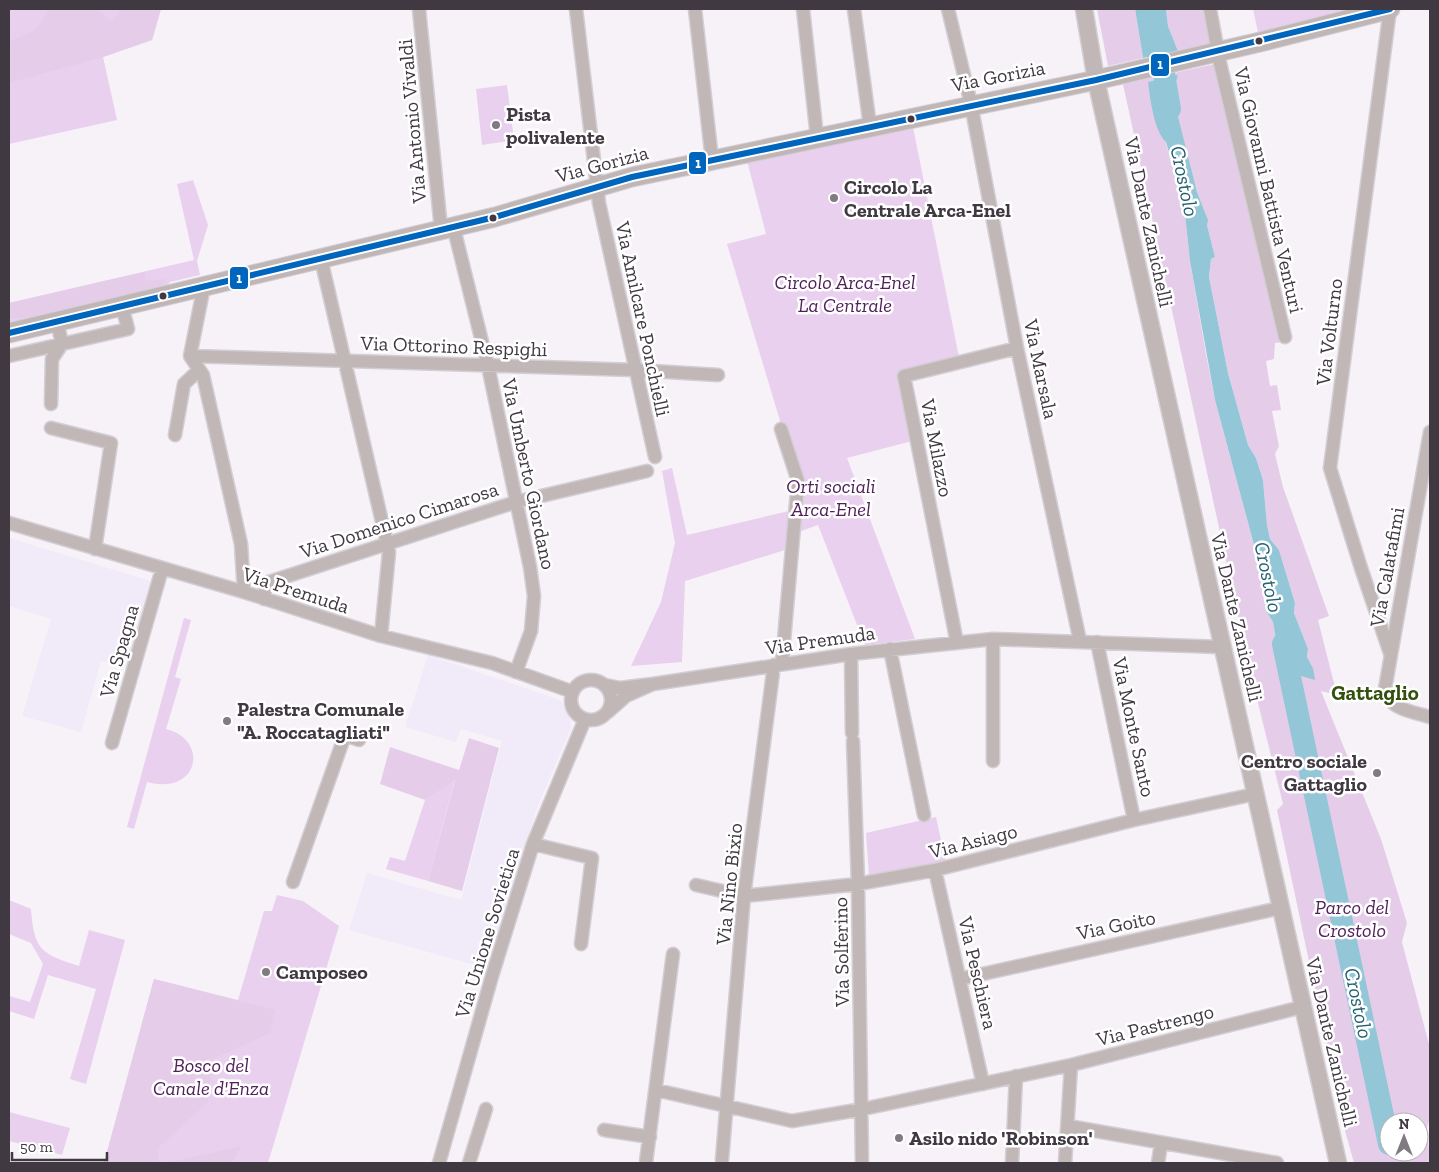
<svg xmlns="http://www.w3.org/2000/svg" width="1439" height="1172" font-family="'Zilla Slab',serif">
<rect width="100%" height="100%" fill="#f7f2f8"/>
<path fill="#f1eaf9" d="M 9,538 L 157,583 L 131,670 L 101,661 L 81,732 L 22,716 L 51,619 L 9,606 Z
M 428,655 L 560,700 L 570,714 L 571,728 L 536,810 L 489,969 L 349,930 L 367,873 L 461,900 L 502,741 L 461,729 L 456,742 L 405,727 Z"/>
<path fill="#e8d0ee" d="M 9,9 L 161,9 L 152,40 L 103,57 L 117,120 L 9,144 Z
M 1253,9 L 1372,9 L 1260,42 Z
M 507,85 L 514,140 L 482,145 L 476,89 Z
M 911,117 L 960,362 L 904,376 L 916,440 L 847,458 L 915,639 L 865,645 L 818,525 L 793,534 L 798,481 L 727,244 L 766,234 L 745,153 Z
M 193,180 L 208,225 L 197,261 L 200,275 L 170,282 L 164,292 L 9,325 L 9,303 L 194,260 L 177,184 Z
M 672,468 L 687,535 L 789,511 L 785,550 L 685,581 L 682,662 L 631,666 L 661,602 L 675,543 L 662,471 Z
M 184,618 L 191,620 L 175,677 L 181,679 L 166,729 C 209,739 200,796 147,782 L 134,829 L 127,827 Z
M 455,779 L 428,881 L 386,869 L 390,857 L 405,861 L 425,800 Z
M 936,817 L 946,863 L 869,876 L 866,833 Z
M 277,895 L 303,901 L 339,926 L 268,1163 L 104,1163 L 154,979 L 238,1000 L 264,911 L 272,911 Z
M 9,900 L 31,909 C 34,950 41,954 79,966 L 89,930 L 125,940 L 86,1084 L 70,1079 L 96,989 L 48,975 L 34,1019 L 9,1011 L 9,996 L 30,1002 L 43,964 L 31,943 L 9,934 Z
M 9,1112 L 70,1128 L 62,1155 L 9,1141 Z"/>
<path fill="#e5cdea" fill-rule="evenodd" d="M 96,9 L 111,21 L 123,9 L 161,9 L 152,40 L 103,57 L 9,83 L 9,42 L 35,30 L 50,10 Z
M 1097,9 L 1135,9 L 1143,58 L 1108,66 Z
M 1166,9 L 1210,9 L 1216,42 L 1178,51 L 1168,26 Z
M 1220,63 L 1289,341 L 1275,343 L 1274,359 L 1266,361 L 1270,386 L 1277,385 L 1281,410 L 1272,411 L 1279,446 L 1275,454 L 1283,487 L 1329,616 L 1318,620 L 1337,695 L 1321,691 L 1381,839 L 1407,923 L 1402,942 L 1430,1048 L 1430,1118 L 1427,1128 L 1430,1163 L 1354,1163 L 1344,1127 L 1277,810 L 1283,804 L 1250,671 L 1123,84 ZM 1177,76 L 1172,93 L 1178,121 L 1197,192 L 1206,215 L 1207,225 L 1215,257 L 1211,259 L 1209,277 L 1228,373 L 1248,445 L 1256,458 L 1263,480 L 1267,525 L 1270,539 L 1279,550 L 1295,603 L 1294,613 L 1308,649 L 1307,657 L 1313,668 L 1281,670 L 1273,622 L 1265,609 L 1267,600 L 1257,556 L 1215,400 L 1206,354 L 1190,261 L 1184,205 L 1148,82 ZM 1389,1122 L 1419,1122 L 1419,1152 L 1389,1152 Z
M 144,272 L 146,281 L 167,279 L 162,287 L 25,318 L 9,319 L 9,303 Z
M 469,738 L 499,748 L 462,891 L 428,881 L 455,780 L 425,800 L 380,784 L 390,747 L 459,770 Z
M 154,979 L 275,1010 L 270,1033 L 213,1059 L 208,1102 L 158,1148 L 159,1163 L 104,1163 Z
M 242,1146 L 232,1163 L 166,1163 Z"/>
<path fill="#93c6d6" d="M 1135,9 L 1166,9 L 1168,26 L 1178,51 L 1143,58 Z
M 1178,75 L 1172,93 L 1197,192 L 1208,220 L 1207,225 L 1215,257 L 1211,259 L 1209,277 L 1228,373 L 1248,445 L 1256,458 L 1263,480 L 1267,525 L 1270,539 L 1279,550 L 1295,603 L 1294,613 L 1308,649 L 1307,657 L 1313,668 L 1315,680 L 1281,670 L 1273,622 L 1265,609 L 1267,600 L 1257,556 L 1215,400 L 1190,261 L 1184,205 L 1166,142 C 1154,131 1150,98 1148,82 Z"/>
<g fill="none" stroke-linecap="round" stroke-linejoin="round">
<path stroke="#93c6d6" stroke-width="22" d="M 1153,9 L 1170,109
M 1283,644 L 1389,1144"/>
<defs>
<path id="minor" d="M 419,9 L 441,229
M 576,9 L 599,203 L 655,457
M 695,9 L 712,160
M 803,9 L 817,137
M 854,9 L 870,126
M 948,9 L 971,104 L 1017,348 L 1080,641
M 1210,9 L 1220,63 L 1285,337
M 1390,9 L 1330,468 L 1361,568 L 1390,653
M 453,225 L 488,366 L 530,567 L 534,596 L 531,631 L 516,672
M 321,259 L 389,552 L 381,636
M 204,286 L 190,356 L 203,375 L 241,544 L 244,592
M 9,356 L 128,329 L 122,306
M 190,356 L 635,370 L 718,375
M 51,404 L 52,359 L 62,344 L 57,321
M 51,428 L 111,443 L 95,549
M 781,429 L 798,481 L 782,663
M 1430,432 L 1385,689 C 1387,709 1414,712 1430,717
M 175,435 L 184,384 L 199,370
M 9,523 L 244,592 L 381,636 L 492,663 L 573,692
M 264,599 L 266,583 L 516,502 L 647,471
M 993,639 L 993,761
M 1097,642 L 1134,820
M 957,643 L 904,376 L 1017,348
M 890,649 L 924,815
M 851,654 L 852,733
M571 700a20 20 0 1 1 40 0a20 20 0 1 1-40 0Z
M 653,684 L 851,654 L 993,639 L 1221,647
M 605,685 L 620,688 L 653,684 L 626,696 L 608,712
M 853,741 L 858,884 L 862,1163
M 112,743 L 162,569
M 533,844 L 592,858 L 581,944
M 935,870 L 983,1084
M 293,882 L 345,735 L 359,740
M 696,885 L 744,896 L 858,884 L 935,870 L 1134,820 L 1255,794
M 960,979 L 1280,908
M 656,1090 L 792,1121 L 863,1109 L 1071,1065 L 1302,1007
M 1068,1126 L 1277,1163
M 604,1130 L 650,1137
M 722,1160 L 744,896 L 774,665
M 646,1162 L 673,954
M 439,1163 L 492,976 L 533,844 L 585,719
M 469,1163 L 486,1109
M 1012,1163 L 1016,1076
M 1065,1163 L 1071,1065
M 1158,1163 L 1161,1144"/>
<path id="tertiary" d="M 1084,9 L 1096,80 L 1338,1163"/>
<path id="secondary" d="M 9,333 L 495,217 L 632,177 L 1096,80 L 1260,42 L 1390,9"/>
</defs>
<use href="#minor" stroke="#d2ced3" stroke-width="15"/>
<use href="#tertiary" stroke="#d2ced3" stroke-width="19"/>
<use href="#secondary" stroke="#d2ced3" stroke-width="21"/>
<use href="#minor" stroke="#c1b7b6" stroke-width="12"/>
<use href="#tertiary" stroke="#c1b7b6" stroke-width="16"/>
<use href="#secondary" stroke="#c1b6b6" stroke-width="19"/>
<defs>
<path id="bus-1" d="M 9,333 L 495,217 L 632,177 L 1096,80 L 1390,9"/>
</defs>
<use href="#bus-1" stroke="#fff" stroke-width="10"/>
<use href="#bus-1" stroke="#0065bd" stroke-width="6"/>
</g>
<g fill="#403942" stroke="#fff" stroke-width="2">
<circle cx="1259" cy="41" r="4.5"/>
<circle cx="911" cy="119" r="4.5"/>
<circle cx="493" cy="218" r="4.5"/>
<circle cx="163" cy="296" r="4.5"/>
</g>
<g fill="#807a82" stroke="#fff" stroke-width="2">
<circle cx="496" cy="125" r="5"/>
<circle cx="834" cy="198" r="5"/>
<circle cx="227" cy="721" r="5"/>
<circle cx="1377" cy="773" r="5"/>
<circle cx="266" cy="972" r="5"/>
<circle cx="899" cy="1138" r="5"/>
</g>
<g text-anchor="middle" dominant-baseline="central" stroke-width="5" stroke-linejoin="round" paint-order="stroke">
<g font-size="20" fill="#403942" stroke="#fff">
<text transform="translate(998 76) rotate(-11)">Via Gorizia</text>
<text transform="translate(412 121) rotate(-95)">Via Antonio Vivaldi</text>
<text transform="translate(602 164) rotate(-15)">Via Gorizia</text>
<text transform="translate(1269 190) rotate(77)">Via Giovanni Battista Venturi</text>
<text transform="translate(1149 222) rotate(78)">Via Dante Zanichelli</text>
<text transform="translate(643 319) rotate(78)">Via Amilcare Ponchielli</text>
<text transform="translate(1329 332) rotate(-83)">Via Volturno</text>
<text transform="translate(454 346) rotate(2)">Via Ottorino Respighi</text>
<text transform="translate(1041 369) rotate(78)">Via Marsala</text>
<text transform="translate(937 448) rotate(79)">Via Milazzo</text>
<text transform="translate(529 474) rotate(78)">Via Umberto Giordano</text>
<text transform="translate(399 520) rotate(-18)">Via Domenico Cimarosa</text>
<text transform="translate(1387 567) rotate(-80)">Via Calatafimi</text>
<text transform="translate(296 590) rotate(18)">Via Premuda</text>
<text transform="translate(1237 617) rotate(77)">Via Dante Zanichelli</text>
<text transform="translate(820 640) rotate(-8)">Via Premuda</text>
<text transform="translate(119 651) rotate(-74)">Via Spagna</text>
<text transform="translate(1134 727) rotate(78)">Via Monte Santo</text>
<text transform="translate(973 841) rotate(-14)">Via Asiago</text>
<text transform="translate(729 884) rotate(-84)">Via Nino Bixio</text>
<text transform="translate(1116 925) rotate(-12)">Via Goito</text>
<text transform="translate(487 933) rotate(-73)">Via Unione Sovietica</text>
<text transform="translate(841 952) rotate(-91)">Via Solferino</text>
<text transform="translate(978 973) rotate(77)">Via Peschiera</text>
<text transform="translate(1155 1025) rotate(-14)">Via Pastrengo</text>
<text transform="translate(1332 1042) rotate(77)">Via Dante Zanichelli</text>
</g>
<g font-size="20" font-weight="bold" fill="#403942" stroke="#fff" text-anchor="start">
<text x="506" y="114">Pista<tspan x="506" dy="23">polivalente</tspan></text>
<text x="844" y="187">Circolo La<tspan x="844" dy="23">Centrale Arca-Enel</tspan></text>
<text x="237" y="709">Palestra Comunale<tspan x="237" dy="23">"A. Roccatagliati"</tspan></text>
<text x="1367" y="761" text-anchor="end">Centro sociale<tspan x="1367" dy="23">Gattaglio</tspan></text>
<text x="276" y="972">Camposeo</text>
<text x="909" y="1138">Asilo nido 'Robinson'</text>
</g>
<g font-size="20" font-style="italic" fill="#50205b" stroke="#fff">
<text x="845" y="282">Circolo Arca-Enel<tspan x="845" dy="23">La Centrale</tspan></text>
<text x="831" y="486">Orti sociali<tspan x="831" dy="23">Arca-Enel</tspan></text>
<text x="1352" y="907">Parco del<tspan x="1352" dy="23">Crostolo</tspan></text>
<text x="211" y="1065">Bosco del<tspan x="211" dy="23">Canale d'Enza</tspan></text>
</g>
<g font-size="21" font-style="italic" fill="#24616f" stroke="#fff">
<text transform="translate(1185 181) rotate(78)">Crostolo</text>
<text transform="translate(1269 577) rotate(78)">Crostolo</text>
<text transform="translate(1359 1003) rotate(78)">Crostolo</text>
</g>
<g font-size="21" font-weight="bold" fill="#32510d" stroke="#fff">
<text x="1375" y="692">Gattaglio</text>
</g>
</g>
<g stroke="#fff" stroke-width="2">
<rect x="1150" y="53" width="20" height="24" rx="5" fill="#0065bd"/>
<rect x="688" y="151" width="19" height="24" rx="5" fill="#0065bd"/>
<rect x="229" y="266" width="20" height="24" rx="5" fill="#0065bd"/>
</g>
<g font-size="14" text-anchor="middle" font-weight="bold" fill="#fff">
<text x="1160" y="69">1</text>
<text x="698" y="168">1</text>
<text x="239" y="283">1</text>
</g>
<rect width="1439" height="1172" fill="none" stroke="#403942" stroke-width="20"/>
<g transform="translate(1404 1137)"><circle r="24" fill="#ffffff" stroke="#b3b0b3"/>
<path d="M0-4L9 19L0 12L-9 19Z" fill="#807a82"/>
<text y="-8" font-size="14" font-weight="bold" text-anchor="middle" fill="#403942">N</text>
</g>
<path d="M12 1152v8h95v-8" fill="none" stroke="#403942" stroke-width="2.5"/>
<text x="20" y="1152" font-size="15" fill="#403942" stroke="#ffffff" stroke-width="4" paint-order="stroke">50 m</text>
</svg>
